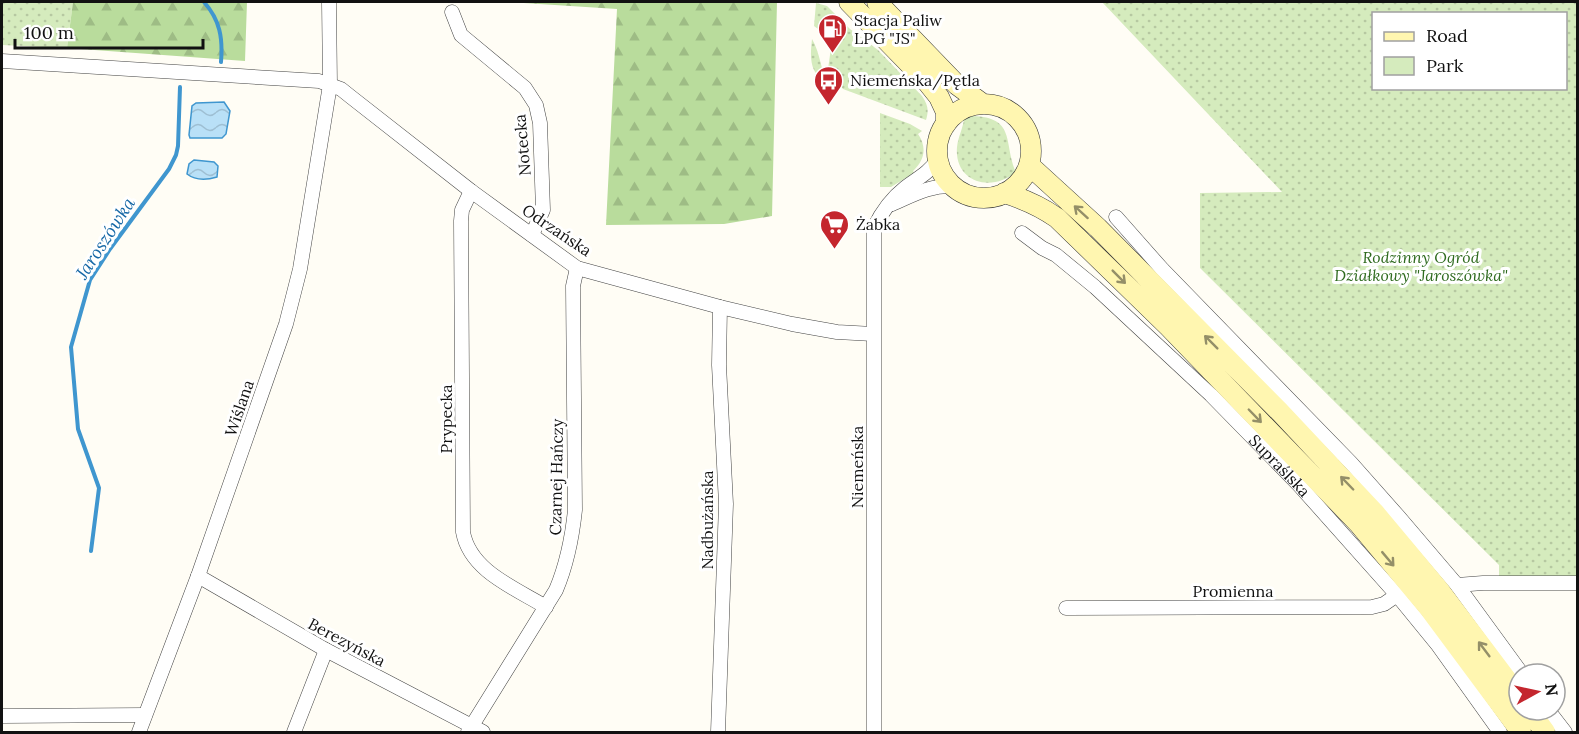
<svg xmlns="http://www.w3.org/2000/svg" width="1579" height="734" font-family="Lora,serif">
<defs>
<pattern id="green-dots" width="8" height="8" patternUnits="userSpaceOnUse" patternTransform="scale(1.5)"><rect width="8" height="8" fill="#d5ebbd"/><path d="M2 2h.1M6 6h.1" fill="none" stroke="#b6c8a1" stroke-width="1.8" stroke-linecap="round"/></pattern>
<pattern id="forest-firs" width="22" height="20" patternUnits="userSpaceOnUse" patternTransform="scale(1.5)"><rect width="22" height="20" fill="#b9dc9c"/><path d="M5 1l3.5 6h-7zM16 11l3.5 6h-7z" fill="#9ebc85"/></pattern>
<pattern id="water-waves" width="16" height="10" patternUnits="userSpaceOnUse" patternTransform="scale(1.5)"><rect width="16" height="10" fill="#b9e0f7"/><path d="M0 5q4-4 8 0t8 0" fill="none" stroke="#9ebfd3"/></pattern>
</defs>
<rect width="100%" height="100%" fill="#fffdf5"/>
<path fill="url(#green-dots)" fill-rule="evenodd" d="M 2,2 L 73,2 L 67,48 L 2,45 Z
M 1102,2 L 1577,2 L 1577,576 L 1499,576 L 1499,565 L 1200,268 L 1200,193 L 1282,192 ZM 1374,14 L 1566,14 L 1566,88 L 1374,88 Z
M 816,3 L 827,6 L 850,29 L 878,50 L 922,96 C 928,105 929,110 926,120 L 843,89 L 828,69 L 832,41 L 840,30 L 827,19 L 818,29 L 814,26 Z
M 812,39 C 820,53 821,69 827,84 C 809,72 810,58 812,39 Z
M 880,113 L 910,124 L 922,131 L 918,134 C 927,147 925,160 913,171 L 914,173 L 891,187 L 880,187 Z
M 972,116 C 1017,117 1003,144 1016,172 C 991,193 954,182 957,147 C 958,137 963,128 964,119 Z"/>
<path fill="url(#forest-firs)" d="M 73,2 L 247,2 L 245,61 L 67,48 Z
M 508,2 L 777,2 L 772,216 L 724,224 L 606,225 L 617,9 Z"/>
<path fill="url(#water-waves)" stroke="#3f96cf" stroke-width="1.5" d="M 224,102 L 230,111 L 226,134 L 222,138 L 190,138 L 189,135 L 192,106 L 196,103 Z
M 194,160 L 214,162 L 218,166 L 217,177 C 207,180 196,181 187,174 L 189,164 Z"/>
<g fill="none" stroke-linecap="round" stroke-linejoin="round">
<path stroke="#3f96cf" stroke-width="4" d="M 204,2 C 220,20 223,38 221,62
M 91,551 L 99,488 L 78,429 L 71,347 L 90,280 L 110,249 L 169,169 L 176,155 L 178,146 L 180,87"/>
<defs>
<g id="minor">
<path d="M 452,12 L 461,35 L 525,88 L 536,105 L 540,123 L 543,210 L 532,235"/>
<path d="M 2,61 L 319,81 L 341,89 L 351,97 L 471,191 L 577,268 L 720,307 L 792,324 L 837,332 L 873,334"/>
<path d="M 471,191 L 462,210 L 461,221 L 463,532 C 470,571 515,588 546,607"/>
<path d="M 892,204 C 913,195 930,185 953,186"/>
<path d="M 1116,217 L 1162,269 L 1351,463 L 1398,516 L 1457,585 L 1522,674"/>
<path id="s1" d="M 1022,233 L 1042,248 L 1056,255 L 1095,287 L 1211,395 L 1299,485 L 1397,595 L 1437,644 L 1500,732"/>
<path d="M 198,576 L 326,650 L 483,732"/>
<path d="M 1457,585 L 1483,583 L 1578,583"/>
<path d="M 1066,608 L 1372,607 L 1384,604 L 1397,595"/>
<path d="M 1548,710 L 1565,732"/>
<path d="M 2,716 L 145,715"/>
<path d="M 139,732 L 198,576 L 286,324 L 300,269 L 330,85 L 329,2"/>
<path d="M 294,732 L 326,650"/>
<path d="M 468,732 L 556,590 C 567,564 572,539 575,510 L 573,286 L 577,268"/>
<path d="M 718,732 L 726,504 L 719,365 L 720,307"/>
<path d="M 874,732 L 874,228 C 881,213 892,198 906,187 C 918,178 929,173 938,159"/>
</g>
<path id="secondary" d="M 849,2 L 927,82 L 939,97 L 946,112 L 946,124
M 877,2 L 957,85 L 983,104
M937 151a47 47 0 1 1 94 0a47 47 0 1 1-94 0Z
M 1029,165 L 1098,228 L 1280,412 L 1374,512 L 1440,591 L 1519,696
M 1004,193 C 1024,199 1040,206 1057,218 L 1168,326 L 1359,524 L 1429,608 L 1521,732
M 1529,710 L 1545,732"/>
</defs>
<use href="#minor" stroke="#444" stroke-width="15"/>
<use href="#secondary" stroke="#333" stroke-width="21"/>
<use href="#minor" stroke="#fff" stroke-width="14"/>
<use href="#secondary" stroke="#fff6b0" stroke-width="20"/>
</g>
<defs><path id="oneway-shaft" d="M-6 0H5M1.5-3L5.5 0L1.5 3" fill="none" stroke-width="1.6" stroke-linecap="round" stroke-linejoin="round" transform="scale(1.5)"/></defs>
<g stroke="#948f68">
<use href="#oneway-shaft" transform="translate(1081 212) rotate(-138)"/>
<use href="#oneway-shaft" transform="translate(1119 277) rotate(45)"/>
<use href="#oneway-shaft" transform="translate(1211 342) rotate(-135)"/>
<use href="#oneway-shaft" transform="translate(1255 416) rotate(46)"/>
<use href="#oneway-shaft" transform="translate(1347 483) rotate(-134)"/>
<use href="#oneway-shaft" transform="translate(1388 559) rotate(50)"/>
<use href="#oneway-shaft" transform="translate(1484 649) rotate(-127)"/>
</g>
<defs>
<symbol id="fuel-pin" viewBox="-11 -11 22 30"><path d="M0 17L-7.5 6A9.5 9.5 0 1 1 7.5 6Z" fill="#c4262e" stroke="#fff"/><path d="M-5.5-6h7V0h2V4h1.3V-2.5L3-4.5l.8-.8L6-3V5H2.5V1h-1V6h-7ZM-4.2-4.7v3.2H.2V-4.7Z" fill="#fff"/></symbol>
<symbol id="bus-pin" viewBox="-11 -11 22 30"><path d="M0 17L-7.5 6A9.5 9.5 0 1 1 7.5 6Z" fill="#c4262e" stroke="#fff"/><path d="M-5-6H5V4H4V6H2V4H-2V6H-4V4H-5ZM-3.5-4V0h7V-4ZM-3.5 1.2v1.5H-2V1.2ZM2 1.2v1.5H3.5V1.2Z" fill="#fff"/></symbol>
<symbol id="supermarket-pin" viewBox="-11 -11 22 30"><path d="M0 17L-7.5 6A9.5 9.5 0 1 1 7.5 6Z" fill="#c4262e" stroke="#fff"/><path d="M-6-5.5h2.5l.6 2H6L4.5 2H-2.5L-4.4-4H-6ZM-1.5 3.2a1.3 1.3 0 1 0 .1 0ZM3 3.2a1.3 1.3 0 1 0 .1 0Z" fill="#fff"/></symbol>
</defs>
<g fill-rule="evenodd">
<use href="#fuel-pin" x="816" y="12" width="33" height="45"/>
<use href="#bus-pin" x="812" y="64" width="33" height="45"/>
<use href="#supermarket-pin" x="818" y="208" width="33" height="45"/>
</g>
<g text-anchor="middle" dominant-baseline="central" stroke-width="6" stroke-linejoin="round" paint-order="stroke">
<g font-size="16" fill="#111" stroke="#fff" text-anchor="start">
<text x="854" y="20">Stacja Paliw<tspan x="854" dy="18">LPG "JS"</tspan></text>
<text x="850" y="80">Niemeńska/Pętla</text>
<text x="856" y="224">Żabka</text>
</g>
<g font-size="16" fill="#111" stroke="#fff">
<text transform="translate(522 145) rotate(-95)">Notecka</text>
<text transform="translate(557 230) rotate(34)">Odrzańska</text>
<text transform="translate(239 408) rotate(-71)">Wiślana</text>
<text transform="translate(446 419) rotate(-90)">Prypecka</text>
<text stroke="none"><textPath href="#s1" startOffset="348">Supraślska</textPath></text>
<text transform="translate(857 467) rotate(-90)">Niemeńska</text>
<text transform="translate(556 477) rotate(-89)">Czarnej Hańczy</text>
<text transform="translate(707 520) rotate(-90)">Nadbużańska</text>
<text x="1233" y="591">Promienna</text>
<text transform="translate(347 642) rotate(28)">Berezyńska</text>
</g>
<g font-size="16" font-style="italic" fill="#2f6b1f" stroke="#fff">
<text x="1421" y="257">Rodzinny Ogród<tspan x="1421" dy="18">Działkowy "Jaroszówka"</tspan></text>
</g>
<g font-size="18" font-style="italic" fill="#1768a6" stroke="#fff">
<text transform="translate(105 238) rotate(-57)">Jaroszówka</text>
</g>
</g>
<rect width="1579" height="734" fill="none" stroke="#111111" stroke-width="6"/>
<rect x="1372" y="12" width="195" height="78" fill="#ffffff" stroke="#a0a0a0" stroke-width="1.5"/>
<rect x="1384" y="32" width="30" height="9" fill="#fff6b0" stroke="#a0a0a0" stroke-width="1.5"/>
<text x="1426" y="42" font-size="18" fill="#111111">Road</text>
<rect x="1384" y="57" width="30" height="18" fill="#d5ebbd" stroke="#a0a0a0" stroke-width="1.5"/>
<text x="1426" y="72" font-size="18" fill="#111111">Park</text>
<g transform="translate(1537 692) rotate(82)"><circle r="28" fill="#ffffff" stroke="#a0a0a0" stroke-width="1.5"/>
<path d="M0-4.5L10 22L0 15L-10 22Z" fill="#c4262e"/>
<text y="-9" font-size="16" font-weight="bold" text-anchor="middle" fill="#111111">N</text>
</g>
<path d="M15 39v9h188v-9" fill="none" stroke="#111111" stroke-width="3"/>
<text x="24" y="39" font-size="18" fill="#111111" stroke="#ffffff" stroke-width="4.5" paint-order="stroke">100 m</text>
</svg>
